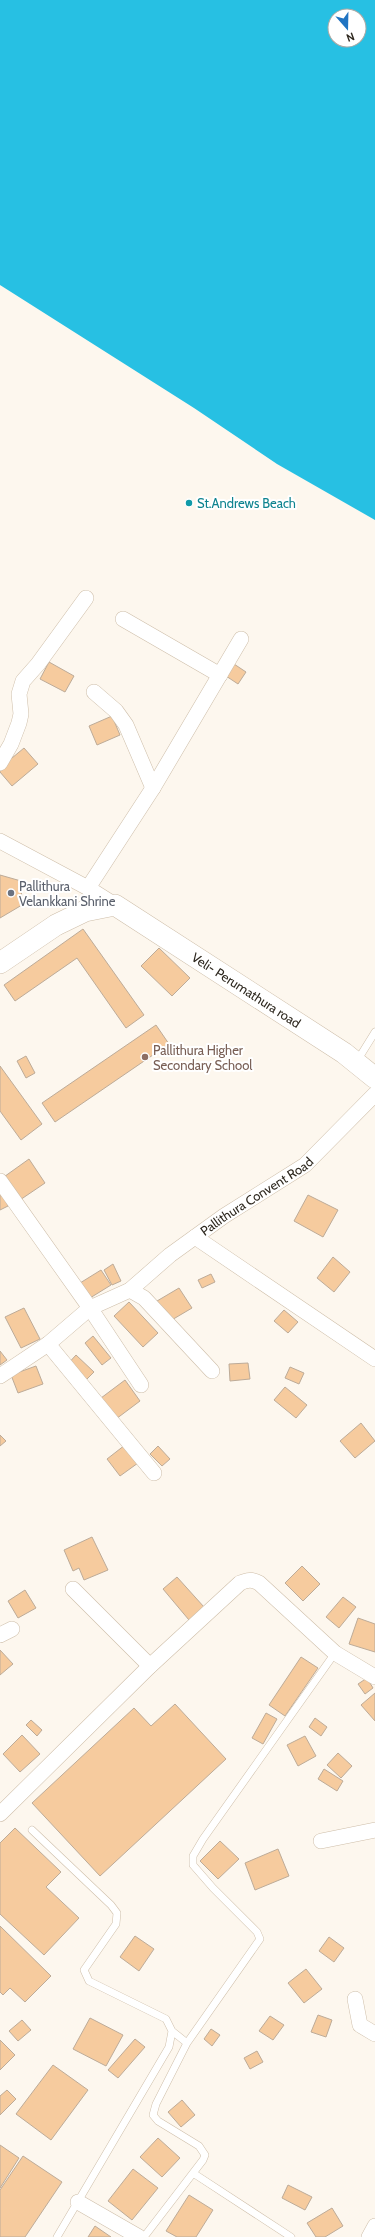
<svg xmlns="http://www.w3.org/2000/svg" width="375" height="2237" font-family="Cabin,sans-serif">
<rect width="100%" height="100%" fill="#fdf7ee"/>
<path fill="#27c0e3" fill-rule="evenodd" d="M 0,0 L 375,0 L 375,520 L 277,464 L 194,408 L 0,285 ZM 335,16 L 359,16 L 359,40 L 335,40 Z"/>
<path fill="#f6cb9e" stroke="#bdab98" d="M 49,662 L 74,676 L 65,692 L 40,679 Z
M 234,664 L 246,672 L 238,684 L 226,676 Z
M 112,716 L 120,735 L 97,745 L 89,726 Z
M 24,748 L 38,764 L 12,786 L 0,772 L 0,768 Z
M 0,875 L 21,881 L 22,905 L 0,918 Z
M 83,929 L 144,1015 L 126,1028 L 77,958 L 15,1001 L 4,985 Z
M 159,948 L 190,978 L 172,996 L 141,966 Z
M 156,1025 L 169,1044 L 55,1122 L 42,1103 Z
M 26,1056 L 35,1073 L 26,1078 L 17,1061 Z
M 0,1066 L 42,1124 L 21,1140 L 0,1111 Z
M 29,1159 L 45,1183 L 17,1202 L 1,1179 Z
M 0,1188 L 8,1206 L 0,1210 Z
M 308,1195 L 338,1210 L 323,1237 L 294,1221 Z
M 333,1257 L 350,1272 L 334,1292 L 317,1278 Z
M 113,1264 L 121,1281 L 112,1285 L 104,1270 Z
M 101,1270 L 111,1285 L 90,1298 L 80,1283 Z
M 211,1274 L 215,1282 L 202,1288 L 198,1280 Z
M 179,1288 L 192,1308 L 170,1321 L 157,1301 Z
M 129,1302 L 158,1333 L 143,1347 L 114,1316 Z
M 24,1308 L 40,1339 L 21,1348 L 5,1317 Z
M 284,1310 L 298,1322 L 288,1333 L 274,1321 Z
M 93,1336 L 111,1358 L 102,1365 L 85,1343 Z
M 0,1351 L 7,1360 L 0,1365 Z
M 76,1355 L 94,1372 L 82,1384 L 65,1367 Z
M 248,1363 L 250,1379 L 230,1381 L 229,1364 Z
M 36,1366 L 43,1384 L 18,1393 L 11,1375 Z
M 290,1367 L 304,1373 L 299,1384 L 285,1378 Z
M 125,1380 L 140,1401 L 116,1419 L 101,1398 Z
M 285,1387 L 307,1405 L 296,1418 L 274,1400 Z
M 361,1423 L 375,1441 L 355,1458 L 340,1441 Z
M 0,1435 L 6,1441 L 0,1446 Z
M 125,1445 L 138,1463 L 120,1476 L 107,1459 Z
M 158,1446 L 170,1459 L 162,1466 L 150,1454 Z
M 92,1537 L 108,1570 L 84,1580 L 79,1568 L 73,1571 L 64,1550 Z
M 302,1566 L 320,1584 L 303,1601 L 285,1583 Z
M 177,1577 L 204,1607 L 189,1620 L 163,1589 Z
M 25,1590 L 36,1608 L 18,1618 L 8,1601 Z
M 343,1597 L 356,1607 L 339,1628 L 326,1617 Z
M 358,1618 L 375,1624 L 375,1652 L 349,1644 Z
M 0,1650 L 13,1664 L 0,1675 Z
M 301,1657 L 318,1668 L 285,1716 L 269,1705 Z
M 367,1678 L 373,1688 L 365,1694 L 358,1684 Z
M 375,1693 L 375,1721 L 361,1705 Z
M 175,1704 L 226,1759 L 100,1876 L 32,1803 L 134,1708 L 151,1726 Z
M 266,1713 L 277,1719 L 263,1744 L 252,1738 Z
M 315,1718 L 327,1727 L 321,1736 L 309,1727 Z
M 31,1720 L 42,1730 L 37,1736 L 26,1725 Z
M 22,1735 L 40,1754 L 20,1772 L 3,1754 Z
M 305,1736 L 316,1756 L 298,1766 L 287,1745 Z
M 338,1753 L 352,1766 L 341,1778 L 327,1765 Z
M 324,1769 L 343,1781 L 337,1791 L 318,1779 Z
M 15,1828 L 61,1872 L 46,1887 L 79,1918 L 44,1955 L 0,1914 L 0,1843 Z
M 220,1841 L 239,1859 L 218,1879 L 200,1861 Z
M 278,1849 L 289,1876 L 255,1890 L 245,1863 Z
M 0,1926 L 51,1976 L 25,2002 L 10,1988 L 3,1995 L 0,1992 Z
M 135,1936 L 154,1949 L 139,1971 L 120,1957 Z
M 329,1937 L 344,1948 L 334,1962 L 319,1951 Z
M 306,1969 L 322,1989 L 304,2003 L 288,1983 Z
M 318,2015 L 332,2020 L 326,2037 L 311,2032 Z
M 270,2016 L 284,2025 L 273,2040 L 259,2031 Z
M 90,2018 L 123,2035 L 106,2066 L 73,2049 Z
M 22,2020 L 31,2030 L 18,2041 L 9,2031 Z
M 211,2029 L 220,2035 L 212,2046 L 204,2039 Z
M 135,2039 L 145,2047 L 118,2078 L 108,2070 Z
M 0,2040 L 15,2055 L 0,2070 Z
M 257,2051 L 263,2062 L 250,2069 L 244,2058 Z
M 53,2065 L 88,2090 L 51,2140 L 16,2114 Z
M 7,2090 L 16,2099 L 0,2115 L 0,2096 Z
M 182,2100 L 195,2115 L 181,2127 L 168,2112 Z
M 158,2138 L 180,2158 L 162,2177 L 140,2157 Z
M 0,2145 L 19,2158 L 0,2188 Z
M 23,2156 L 62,2182 L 25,2237 L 0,2237 L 0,2190 Z
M 133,2169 L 158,2188 L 132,2220 L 108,2201 Z
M 288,2185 L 312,2197 L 305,2210 L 282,2198 Z
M 189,2195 L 213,2210 L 196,2237 L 177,2237 L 166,2231 Z
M 332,2208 L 343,2226 L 325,2237 L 316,2237 L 307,2223 Z
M 95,2226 L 111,2237 L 88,2237 Z"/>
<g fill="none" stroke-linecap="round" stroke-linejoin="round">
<defs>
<path id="service" d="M 357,1061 L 375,1032
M 32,1830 L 111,1905 L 117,1913 L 116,1924 L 84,1970 L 89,1981 L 166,2019 L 172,2031 L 169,2047 L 57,2237
M 172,2031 L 187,2043
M 193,2173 L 291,2237
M 144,2237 L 203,2160 L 205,2155 L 199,2146 L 158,2121 L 153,2115 L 156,2104 L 187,2043 L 260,1939 L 257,1932 L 213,1888 L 193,1865 L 193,1856 L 203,1839 L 335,1653"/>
<g id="minor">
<path d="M 123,619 L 220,675"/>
<path d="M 94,692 L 116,711 L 126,725 L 153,788"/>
<path d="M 0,763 L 11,744 L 19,723 L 21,714 L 19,694 L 23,681 L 38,664 L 86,598"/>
<path d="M 0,841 L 88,888 L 115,905"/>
<path d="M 88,888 L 153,788 L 241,639"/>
<path d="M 0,1181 L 90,1308 L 48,1344 L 0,1376"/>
<path d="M 195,1237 L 375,1359"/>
<path id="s1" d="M 130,1290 L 170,1255 L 224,1216 L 305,1165 L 375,1094"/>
<path d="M 48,1344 L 154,1473"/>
<path d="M 141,1385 L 90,1308 L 130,1290 L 144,1298 L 212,1371"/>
<path d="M 73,1589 L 150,1666"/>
<path d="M 0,1635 L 12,1629"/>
<path d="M 0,1814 L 150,1666 L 240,1583 C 247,1580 252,1579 259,1583 L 335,1653 L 375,1677"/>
<path d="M 321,1841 L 375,1830"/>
<path d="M 355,1999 L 360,2025 L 375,2034"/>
<path d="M 78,2202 L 139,2237"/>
<path d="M 369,2237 L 375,2226"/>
</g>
<g id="secondary">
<path id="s2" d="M 0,963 L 56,925 L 85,911 L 115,905 L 344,1053 L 375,1078"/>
</g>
</defs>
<use href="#service" stroke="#cebea9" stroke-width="8"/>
<use href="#minor" stroke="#cebea9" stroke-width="16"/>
<use href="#secondary" stroke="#cebea9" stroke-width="22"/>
<use href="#service" stroke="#fff" stroke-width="7"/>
<use href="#minor" stroke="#fff" stroke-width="15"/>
<use href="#secondary" stroke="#fff" stroke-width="21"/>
</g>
<circle fill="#0f9aa8" stroke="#fff" stroke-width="1.5" cx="189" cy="503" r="4"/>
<circle fill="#6b7280" stroke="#fff" stroke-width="1.5" cx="11" cy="893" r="4"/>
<circle fill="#8d6e63" stroke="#fff" stroke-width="1.5" cx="145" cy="1057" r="4"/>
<g text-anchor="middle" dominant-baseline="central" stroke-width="4" stroke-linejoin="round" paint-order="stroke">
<g font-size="13" fill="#0d838f" stroke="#fff" text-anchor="start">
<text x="197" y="503">St.Andrews Beach</text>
</g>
<g font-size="13" fill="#5b616d" stroke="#fff" text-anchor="start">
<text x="19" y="886">Pallithura<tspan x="19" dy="15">Velankkani Shrine</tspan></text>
</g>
<g font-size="13" fill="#2e281f" stroke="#fff">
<text stroke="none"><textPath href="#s2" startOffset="287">Veli- Perumathura road</textPath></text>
<text stroke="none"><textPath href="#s1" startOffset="158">Pallithura Convent Road</textPath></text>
</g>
<g font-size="13" fill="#785e54" stroke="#fff" text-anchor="start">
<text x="153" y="1050">Pallithura Higher<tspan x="153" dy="15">Secondary School</tspan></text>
</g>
</g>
<g transform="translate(347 28) rotate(160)"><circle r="19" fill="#ffffff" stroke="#aba9a5"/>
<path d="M0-3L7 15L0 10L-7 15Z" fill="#2074c2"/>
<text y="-6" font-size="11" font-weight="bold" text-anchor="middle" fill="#2e281f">N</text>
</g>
</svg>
